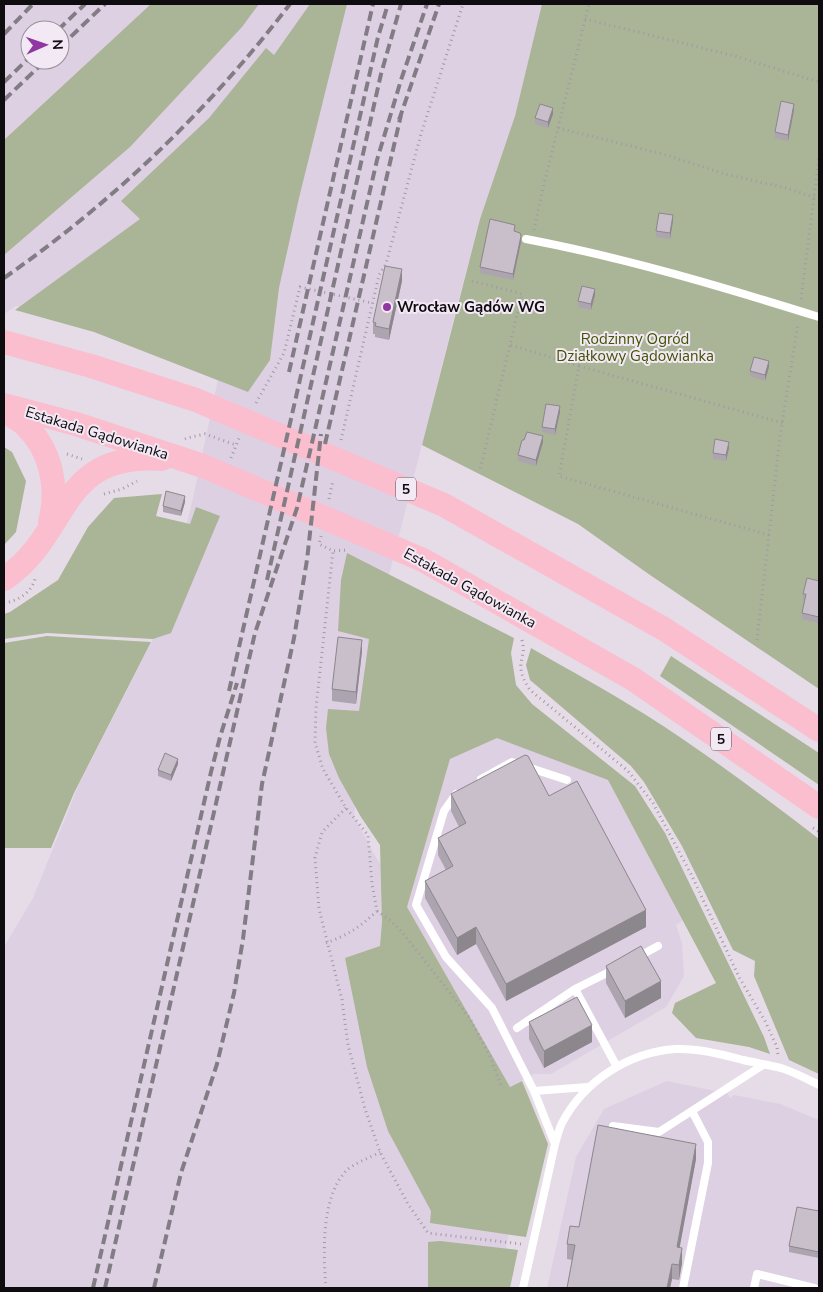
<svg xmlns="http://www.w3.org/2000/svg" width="823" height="1292" font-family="'Nunito Sans',sans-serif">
<rect width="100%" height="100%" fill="#e5dce8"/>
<path fill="#ded0e3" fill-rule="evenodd" d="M 4,4 L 542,4 L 515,116 L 480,219 L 459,298 L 388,579 L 354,816 L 374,854 L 407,906 L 450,759 L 497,737 L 608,780 L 683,920 L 676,925 L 682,943 L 684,976 L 666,1007 L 551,1074 L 534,1074 L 510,1087 L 533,1122 L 497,1288 L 4,1288 L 4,947 L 33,898 L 79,784 L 152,641 L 173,580 L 193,498 L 219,375 L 56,313 L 16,306 L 4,314 ZM 30,30 L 60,30 L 60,60 L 30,60 Z
M 667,1081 L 715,1091 L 723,1086 L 730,1098 L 734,1095 L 780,1104 L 819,1120 L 819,1288 L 547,1288 L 576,1157 L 604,1109 Z"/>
<path fill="#aab496" d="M 151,4 L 259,4 L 242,27 L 130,147 L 4,255 L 4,140 Z
M 310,4 L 347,4 L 299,198 L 279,288 L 270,360 L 248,392 L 94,332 L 15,310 L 140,219 L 121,201 L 209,118 L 266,48 L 274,55 Z
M 542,4 L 819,4 L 819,689 L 650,575 L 578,524 L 422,445 L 480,219 L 515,116 Z
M 4,447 L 12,452 L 26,481 L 16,532 L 4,545 Z
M 162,494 L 156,516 L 190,524 L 196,507 L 220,516 L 171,633 L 153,639 L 47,633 L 4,639 L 4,614 L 10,612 L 58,580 L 88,527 L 114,498 Z
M 347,553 L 514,638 L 511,653 L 516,685 L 532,704 L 635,786 L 665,833 L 764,1037 L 770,1054 L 749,1047 L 696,1038 L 672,1013 L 675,1003 L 716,983 L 608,780 L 497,738 L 450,759 L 407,907 L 510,1087 L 522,1081 L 548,1144 L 526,1237 L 430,1223 L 431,1211 L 388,1131 L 367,1067 L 345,958 L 380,946 L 382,922 L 380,845 L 361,817 L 339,778 L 329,754 L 326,728 L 328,709 L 359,711 L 369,639 L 338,631 L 341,580 Z
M 47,636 L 151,642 L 74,793 L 51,848 L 4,848 L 4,643 Z
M 531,648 C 569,670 608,691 646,715 C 706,753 763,796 819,839 L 819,1074 L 789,1060 L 754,976 L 755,961 L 733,950 L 682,846 L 644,782 L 631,766 L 530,680 L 526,665 Z
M 671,656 L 819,753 L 819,785 L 660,676 Z
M 440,1241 L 518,1250 L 510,1288 L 428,1288 L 428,1242 Z"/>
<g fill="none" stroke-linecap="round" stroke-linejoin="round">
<path stroke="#a19aa4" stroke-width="3" stroke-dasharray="1 4" stroke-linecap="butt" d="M 585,19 L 735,56 L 819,82
M 558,128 L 663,154 L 725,174 L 786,188 L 819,199
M 534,230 L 543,188 L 589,4
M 472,281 L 522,294 L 480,470
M 801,299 L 819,157
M 511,345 L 579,366 L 559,476 L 769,535
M 579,366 L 783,423
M 256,403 L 284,353 L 300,287 L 372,303
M 185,439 L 187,438 L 205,434 L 236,445
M 341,440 L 379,275 L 386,264 L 421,134 L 463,4
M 67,454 L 82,459
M 231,458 L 239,438
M 104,494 L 122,489 L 137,481
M 329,499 L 333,480
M 321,536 L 319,544 L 333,551 L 346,550
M 4,603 C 18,601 31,593 35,579
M 522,640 C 525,652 522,653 521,664 C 520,674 525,682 530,690 L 628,771 L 653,803 L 692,876 L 739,977 L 765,1021 L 777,1047 L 778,1055
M 757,640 L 780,437 L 798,323
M 346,808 L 322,832 L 315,858 L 319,909 L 342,1000 L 348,1045 L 365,1109 L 380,1152 L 408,1204 L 428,1233 L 521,1244
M 813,828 L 819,832
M 377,911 L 390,920 L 402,932 L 469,1017 L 490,1056 L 501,1086
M 326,943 C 348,935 360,927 377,911 L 372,884 L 368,835 L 346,808 L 323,769 L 315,743 L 316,708 L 333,551
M 326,1288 C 323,1254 321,1197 346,1171 C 354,1163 370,1158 380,1152"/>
<path stroke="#fff" stroke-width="8" d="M 526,239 C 626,258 723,287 819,317
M 481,779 L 512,762 L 567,780
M 456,794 L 444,811 L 416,905 L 446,957 L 492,1008 L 534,1091
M 636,958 L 658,946
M 615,969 L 575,989 L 617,1067
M 517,1028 L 575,989
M 613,1126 L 659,1132 L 763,1065
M 555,1144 L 534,1091 L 588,1087
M 523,1288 L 555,1144 C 557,1137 559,1129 562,1123 C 584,1081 629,1052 676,1049 C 698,1048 722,1054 743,1060 C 756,1063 769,1065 781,1068 C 794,1072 807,1079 819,1085
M 683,1288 L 708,1163 L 708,1142 L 692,1111
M 754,1288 L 757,1274 L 814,1288"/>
<path stroke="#fabece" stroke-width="24" d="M 4,342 L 91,366 L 196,400 L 444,505 L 664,629 L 819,730
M 4,405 L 76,424 L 203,466 L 423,560 L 633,679 L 819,807
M 4,411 C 10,415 18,419 24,424 C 51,449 59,487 50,522
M 4,579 C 72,533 56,452 162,459"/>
<path stroke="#827c84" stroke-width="4" stroke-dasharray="10 5" stroke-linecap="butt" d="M 58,30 L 85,4
M 4,34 L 33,4
M 60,47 L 105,4
M 4,82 L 30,57
M 4,100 L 46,60
M 399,120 L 439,4
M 4,278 C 113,202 209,110 290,4
M 289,372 L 373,4
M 325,444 L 401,115
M 267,580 L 381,74 L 401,4
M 229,691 L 378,37 L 388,4
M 93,1288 L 211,772 L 220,737 L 237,683
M 105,1288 L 255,633 L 297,508 L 377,160 L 401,80 L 427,4
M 154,1288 L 181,1173 L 217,1064 L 234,993 L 243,939 L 262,784 L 294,638 L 307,560 L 321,434"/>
</g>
<path fill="#aca4ae" d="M 794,110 L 788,141 L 775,138 L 775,132 Z
M 553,114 L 548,128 L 535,124 L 535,118 Z
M 673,221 L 670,239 L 656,237 L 656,231 Z
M 515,232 L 521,242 L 513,280 L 480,273 L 480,267 Z
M 402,281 L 389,340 L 375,337 L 375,334 L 373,334 L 373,322 Z
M 595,295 L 591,310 L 578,307 L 578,301 Z
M 769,367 L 765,381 L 750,376 L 750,371 Z
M 560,412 L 555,435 L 542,432 L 542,427 Z
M 543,442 L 536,466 L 518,461 L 518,455 Z
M 729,448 L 726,461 L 713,459 L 713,453 Z
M 185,502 L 181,516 L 163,512 L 163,506 Z
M 819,581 L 819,623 L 802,619 L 802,613 L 805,600 L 803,600 L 803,594 Z
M 362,651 L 356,704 L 332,701 L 332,689 Z
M 178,764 L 171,781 L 158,776 L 158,770 Z
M 451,794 L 549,796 L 646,927 L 506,1001 L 476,944 L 457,955 L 425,898 L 425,881 L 446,870 L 438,855 L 438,838 L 459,827 L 451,811 Z
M 606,966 L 661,998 L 625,1018 L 606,983 Z
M 529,1022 L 592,1042 L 544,1068 L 529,1039 Z
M 696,1159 L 679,1247 L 682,1263 L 679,1280 L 672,1279 L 670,1288 L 567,1288 L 572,1260 L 567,1259 L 567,1244 L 579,1227 Z
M 819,1211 L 819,1258 L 789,1252 L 789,1246 Z"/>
<path fill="#8c868d" d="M 794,104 L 794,110 L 788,141 L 788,135 Z
M 553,108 L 553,114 L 548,128 L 548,122 Z
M 673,215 L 673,221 L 670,239 L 670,233 Z
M 521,236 L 521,242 L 513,280 L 513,274 Z
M 402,269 L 402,281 L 389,340 L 389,329 Z
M 595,289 L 595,295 L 591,310 L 591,304 Z
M 769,361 L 769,367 L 765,381 L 765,375 Z
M 560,406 L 560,412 L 555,435 L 555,429 Z
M 543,436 L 543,442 L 536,466 L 536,460 Z
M 729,442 L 729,448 L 726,461 L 726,455 Z
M 185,496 L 185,502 L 181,516 L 181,511 Z
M 362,640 L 362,651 L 356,704 L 356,692 Z
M 178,759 L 178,764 L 171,781 L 171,775 Z
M 646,910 L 646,927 L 506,1001 L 506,984 Z
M 476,927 L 476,944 L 457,955 L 457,938 Z
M 661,981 L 661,998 L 625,1018 L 625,1001 Z
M 592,1025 L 592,1042 L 544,1068 L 544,1051 Z
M 696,1144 L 696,1159 L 677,1262 L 677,1247 Z
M 682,1248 L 682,1263 L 679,1280 L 679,1265 Z
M 672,1264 L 672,1279 L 670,1288 L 667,1288 Z"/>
<path fill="#c8bfca" stroke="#8c868d" d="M 781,101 L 794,104 L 788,135 L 775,132 Z
M 540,104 L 553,108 L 548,122 L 535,118 Z
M 659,213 L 673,215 L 670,233 L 656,231 Z
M 490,219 L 515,225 L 514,231 L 520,233 L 521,236 L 513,274 L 480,267 Z
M 385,266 L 402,269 L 389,329 L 375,326 L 376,323 L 373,322 Z
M 582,286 L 595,289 L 591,304 L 578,301 Z
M 754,357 L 769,361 L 765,375 L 750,371 Z
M 546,404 L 560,406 L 555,429 L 542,427 Z
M 527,432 L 543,436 L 536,460 L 518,455 L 522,440 L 524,440 Z
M 715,439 L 729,442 L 726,455 L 713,453 Z
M 166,491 L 185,496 L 181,511 L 163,506 Z
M 807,578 L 819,581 L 819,617 L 802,613 L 806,594 L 803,594 Z
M 338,637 L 362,640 L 356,692 L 332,689 Z
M 165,753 L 178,759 L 171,775 L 158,770 Z
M 525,755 L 528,756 L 549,796 L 577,781 L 646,910 L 506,984 L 476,927 L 457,938 L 425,881 L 453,866 L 438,838 L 466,823 L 451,794 Z
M 641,946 L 661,981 L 625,1001 L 606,966 Z
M 577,997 L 592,1025 L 544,1051 L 529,1022 Z
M 598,1125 L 696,1144 L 677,1247 L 682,1248 L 679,1265 L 672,1264 L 667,1288 L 567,1288 L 575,1245 L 567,1244 L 570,1226 L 579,1227 Z
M 797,1207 L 819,1211 L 819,1252 L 789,1246 Z"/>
<circle fill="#9037a2" stroke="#f2e9f5" stroke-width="2" cx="387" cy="307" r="5"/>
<g text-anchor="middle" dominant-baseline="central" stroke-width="4" stroke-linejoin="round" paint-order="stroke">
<g fill="#f2e9f5" stroke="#534e55" stroke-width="1">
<rect x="396" y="477.5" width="20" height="23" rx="4"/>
<rect x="711" y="727.5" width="20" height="23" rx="4"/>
</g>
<g font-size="14" font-weight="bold" fill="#0f0c10">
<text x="406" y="489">5</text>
<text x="721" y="739">5</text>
</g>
<g font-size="15" font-weight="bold" fill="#0f0c10" stroke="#f2e9f5" text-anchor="start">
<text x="397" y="307">Wrocław Gądów WG</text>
</g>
<g font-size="15" fill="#415300" stroke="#f2e9f5">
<text x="635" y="339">Rodzinny Ogród<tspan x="635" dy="17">Działkowy Gądowianka</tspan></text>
</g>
<g font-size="15" fill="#0f0c10" stroke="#f2e9f5">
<text transform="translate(97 433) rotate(17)">Estakada Gądowianka</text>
<text transform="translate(470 588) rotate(29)">Estakada Gądowianka</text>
</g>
</g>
<rect width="823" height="1292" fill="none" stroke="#0f0c10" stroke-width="10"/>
<g transform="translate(45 45) rotate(88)"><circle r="24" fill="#f2e9f5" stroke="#979199"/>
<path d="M0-4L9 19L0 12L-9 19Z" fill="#9037a2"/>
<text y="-8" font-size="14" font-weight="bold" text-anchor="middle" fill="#0f0c10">N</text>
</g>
</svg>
